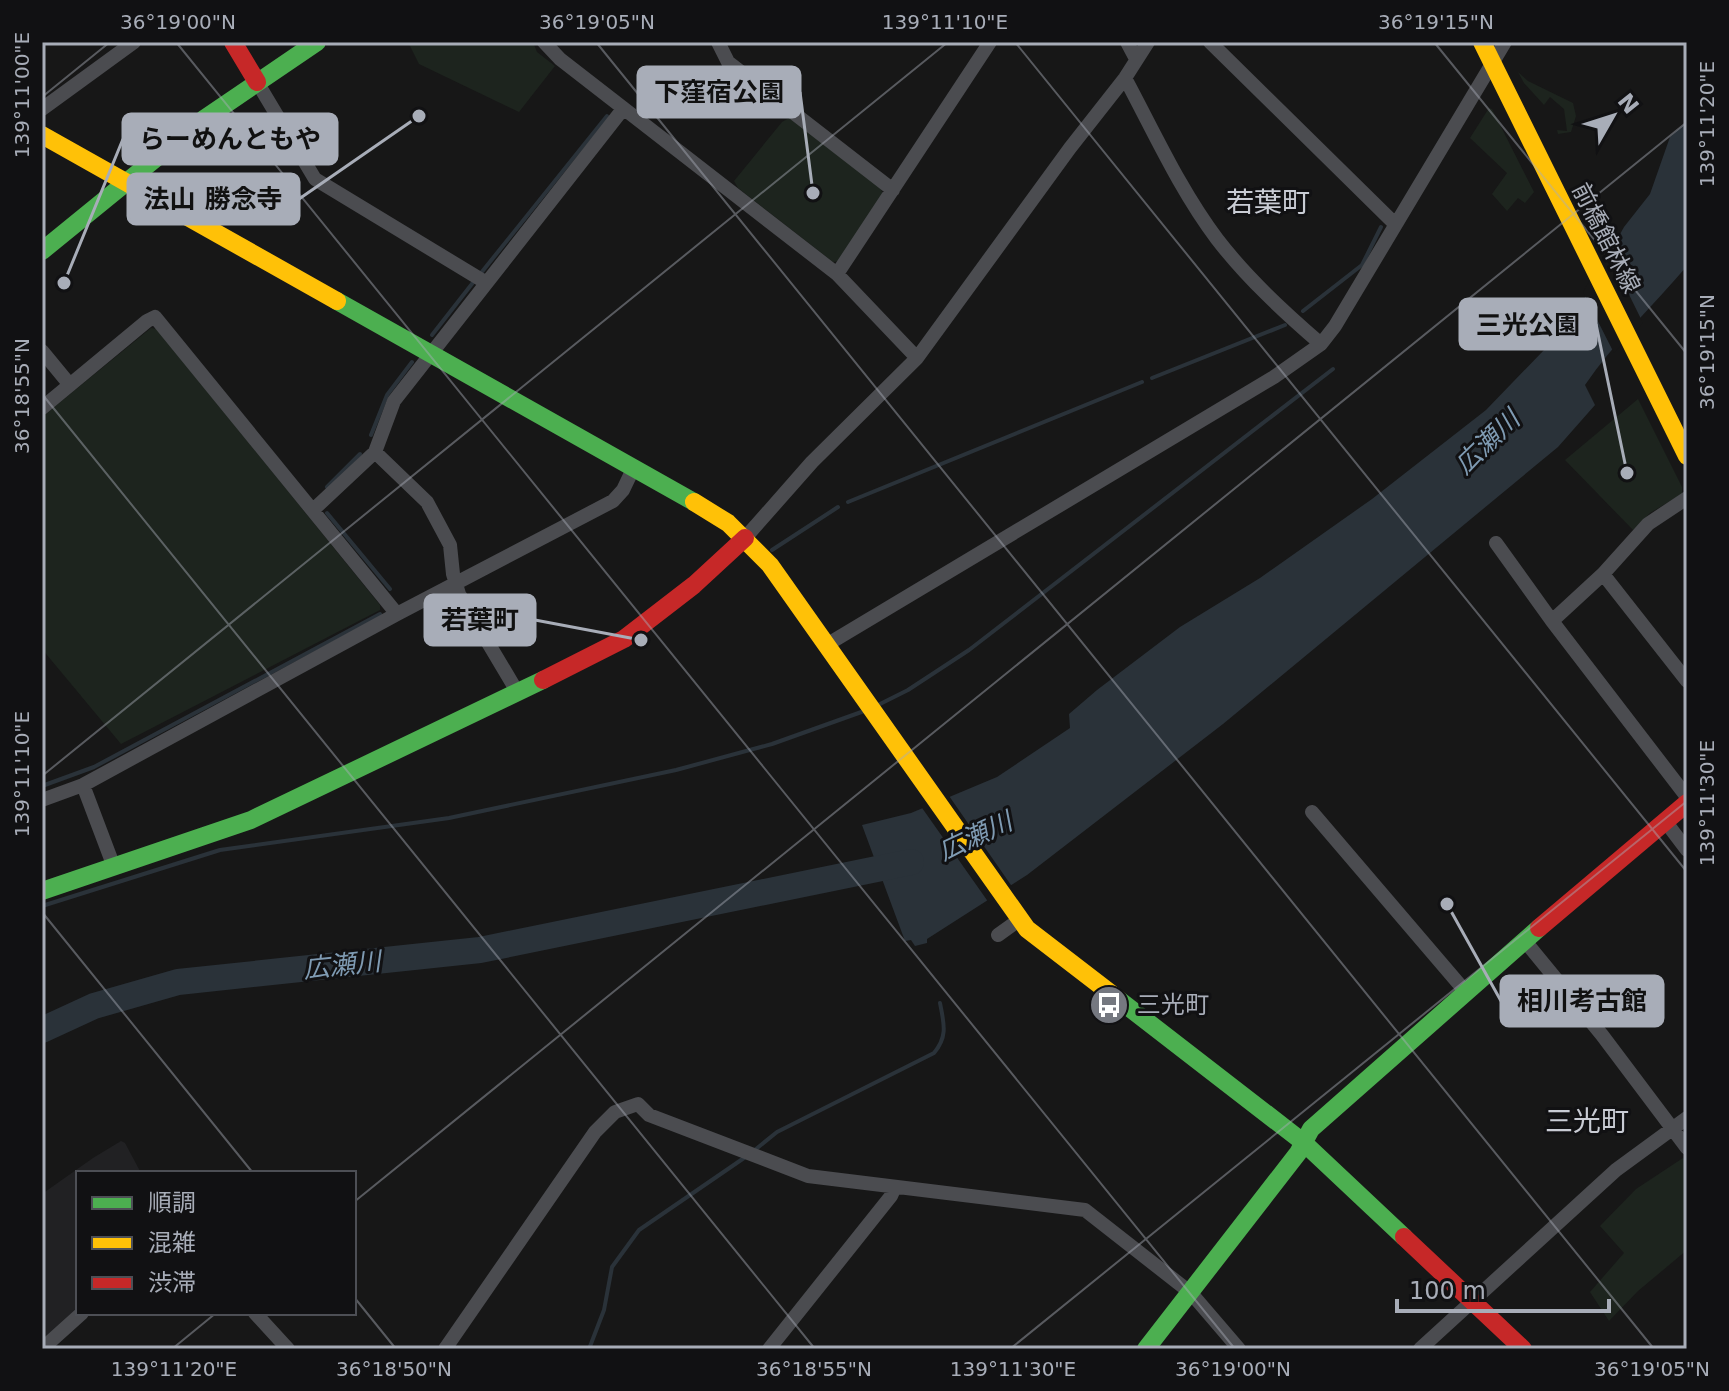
<svg xmlns="http://www.w3.org/2000/svg" width="1729" height="1391" font-family="'DejaVu Sans','Noto Sans JP',sans-serif">
<rect width="100%" height="100%" fill="#171717"/>
<path fill="#212123" d="M 121,1141 L 125,1143 L 141,1173 L 78,1173 L 78,1311 L 42,1343 L 42,1194 L 93,1158 Z"/>
<path fill="#1d241e" d="M 408,42 L 533,42 L 537,52 L 555,66 L 519,112 L 419,64 Z
M 1518,72 L 1528,81 L 1573,103 L 1576,116 L 1571,132 L 1558,134 L 1557,130 L 1567,131 L 1564,109 L 1550,97 L 1544,105 L 1524,83 Z
M 1489,108 L 1492,109 L 1534,192 L 1525,203 L 1518,198 L 1507,211 L 1492,194 L 1507,173 L 1470,138 Z
M 789,118 L 881,188 L 883,197 L 841,261 L 833,262 L 738,188 L 734,181 L 782,122 Z
M 151,328 L 157,329 L 380,605 L 380,610 L 121,744 L 42,649 L 42,417 Z
M 1638,399 L 1682,487 L 1682,494 L 1650,513 L 1633,530 L 1565,460 Z
M 1683,1158 L 1687,1164 L 1687,1250 L 1638,1291 L 1609,1321 L 1590,1292 L 1624,1253 L 1600,1226 L 1636,1189 Z"/>
<path fill="#2a3239" d="M 1687,122 L 1687,266 C 1653,306 1614,342 1585,385 L 1595,405 L 1558,447 L 1223,724 L 1027,875 L 927,939 L 927,943 L 915,946 L 911,940 L 905,941 L 862,825 L 911,813 L 997,777 L 1070,728 L 1069,714 L 1097,690 L 1180,627 L 1260,578 L 1372,499 L 1486,410 L 1572,321 L 1624,227 L 1650,194 L 1670,137 Z"/>
<path fill="#171717" d="M 1607,250 L 1643,323 L 1614,353 L 1583,292 Z
M 947,793 L 1013,888 L 989,903 L 920,805 Z"/>
<g fill="none" stroke-linecap="round" stroke-linejoin="round">
<path stroke="#2a3239" stroke-width="4" d="M 481,273 L 607,116
M 1303,311 L 1362,265 L 1381,227
M 432,335 L 475,280
M 1152,378 L 1285,325
M 371,435 L 387,395 L 412,362
M 327,487 L 360,454
M 848,502 L 1142,382
M 327,513 L 390,589
M 772,550 L 838,507
M 878,705 L 908,690 L 969,650 L 1333,369
M 42,786 L 94,767 L 380,614
M 42,906 L 220,850 L 449,818 L 676,770 L 772,744 L 867,710
M 756,1149 L 777,1132 L 934,1053 C 948,1036 944,1024 940,1003
M 589,1349 L 604,1310 L 612,1267 L 639,1230 L 744,1158"/>
<path stroke="#2a3239" stroke-width="26" d="M 42,1030 L 94,1006 L 178,982 L 480,950 L 911,862"/>
<path stroke="#4b4c50" stroke-width="14" d="M 544,42 L 560,59 L 837,274 L 917,358
M 718,42 L 728,62 L 893,190
M 1127,42 L 1136,59
M 1210,42 L 1394,223
M 1125,78 C 1154,132 1180,190 1217,239 C 1247,278 1284,312 1321,344
M 257,82 L 315,179 L 485,282
M 42,109 L 134,42
M 837,274 L 990,42
M 42,351 L 70,385
M 42,408 L 147,321 L 155,317 L 397,614
M 375,452 L 427,502 L 450,545 L 453,574 L 459,594 L 518,693
M 313,510 L 375,452 L 394,401 L 623,109
M 745,538 L 812,462 L 917,358 L 1070,148 L 1125,78 L 1148,42
M 1496,543 L 1552,621 L 1687,797
M 1603,574 L 1687,681
M 1552,621 L 1603,574 L 1648,524 L 1687,498
M 828,644 L 1274,377 L 1321,344 L 1335,326 L 1505,42
M 83,785 L 114,867
M 42,800 L 83,785 L 397,614 L 613,501 L 623,490 L 634,467
M 1312,812 L 1465,991
M 1665,821 L 1687,850
M 998,935 L 1019,920
M 1524,940 L 1602,1035 L 1687,1148
M 255,1313 L 288,1349
M 42,1349 L 82,1313
M 445,1349 L 595,1132 L 615,1112 L 638,1104 L 649,1115 L 808,1176 L 1085,1210 L 1191,1293 L 1239,1349
M 769,1349 L 891,1196 L 895,1187
M 1420,1349 L 1616,1170 L 1687,1118"/>
<path stroke="#4caf50" stroke-width="18" d="M 42,251 L 204,119 L 317,42
M 337,301 L 694,502
M 42,891 L 251,820 L 543,680
M 1118,999 L 1303,1142 L 1404,1237
M 1146,1349 L 1298,1153 L 1311,1129 L 1539,928"/>
<path stroke="#ffc107" stroke-width="18" d="M 1482,42 L 1687,456
M 42,135 L 337,301
M 694,502 L 728,523 L 770,565 L 1027,929 L 1118,999"/>
<path stroke="#c62828" stroke-width="18" d="M 233,42 L 257,82
M 543,680 L 624,639 L 694,585 L 745,538
M 1539,928 L 1687,803
M 1404,1237 L 1523,1349"/>
</g>
<path fill="none" stroke="#a8adb8" stroke-width="2" stroke-opacity="0.45" d="M 176,42 L 1235,1349M 596,42 L 1654,1349M 1015,42 L 1687,872M 1434,42 L 1687,354M 42,97 L 110,42M 42,394 L 815,1349M 42,776 L 948,42M 42,912 L 253,1173M 354,1202 L 1687,122M 354,1297 L 396,1349M 172,1349 L 216,1313M 1010,1349 L 1687,801"/>
<defs>
<symbol id="bus-disc" viewBox="-11 -11 22 22"><circle r="9.5" fill="#757880" stroke="#111113"/><path d="M-5-6H5V4H4V6H2V4H-2V6H-4V4H-5ZM-3.5-4V0h7V-4ZM-3.5 1.2v1.5H-2V1.2ZM2 1.2v1.5H3.5V1.2Z" fill="#fff"/></symbol>
</defs>
<g fill-rule="evenodd">
<use href="#bus-disc" x="1087" y="983" width="44" height="44"/>
</g>
<g text-anchor="middle" dominant-baseline="central" stroke-width="6" stroke-linejoin="round" paint-order="stroke">
<g font-size="24" fill="#a8adb8" stroke="#111113">
<text transform="translate(1606 238) rotate(63)">前橋館林線</text>
</g>
<g font-size="24" fill="#a8adb8" stroke="#111113" text-anchor="start">
<text x="1137" y="1005">三光町</text>
</g>
<g font-size="26" font-style="italic" fill="#7f9bb3" stroke="#111113">
<text transform="translate(1487 442) rotate(-44)">広瀬川</text>
<text transform="translate(975 836) rotate(-25)">広瀬川</text>
<text transform="translate(342 965) rotate(-6)">広瀬川</text>
</g>
<g font-size="28" fill="#c9ccd4" stroke="#111113">
<text x="1268" y="202">若葉町</text>
<text x="1587" y="1121">三光町</text>
</g>
</g>
<path fill="none" stroke="#a8adb8" stroke-width="3" d="M813 193L800 92M64 283L123 139M419 116L299 199M1627 473L1596 324M641 640L535 620M1447 904L1501 1001"/>
<g fill="#a8adb8" stroke="#111113" stroke-width="3">
<circle cx="813" cy="193" r="8"/>
<circle cx="64" cy="283" r="8"/>
<circle cx="419" cy="116" r="8"/>
<circle cx="1627" cy="473" r="8"/>
<circle cx="641" cy="640" r="8"/>
<circle cx="1447" cy="904" r="8"/>
</g>
<g fill="#a8adb8" stroke="#a8adb8" stroke-width="3">
<rect x="638" y="67" width="162" height="50" rx="8"/>
<rect x="123" y="114" width="214" height="50" rx="8"/>
<rect x="128" y="174" width="171" height="50" rx="8"/>
<rect x="1460" y="299" width="136" height="50" rx="8"/>
<rect x="425" y="595" width="110" height="50" rx="8"/>
<rect x="1501" y="976" width="162" height="50" rx="8"/>
</g>
<g font-size="26" text-anchor="middle" font-weight="bold" fill="#111">
<text x="719" y="101">下窪宿公園</text>
<text x="230" y="148">らーめんともや</text>
<text x="213" y="208">法山 勝念寺</text>
<text x="1528" y="334">三光公園</text>
<text x="480" y="629">若葉町</text>
<text x="1582" y="1010">相川考古館</text>
</g>
<rect width="1729" height="1391" fill="none" stroke="#111113" stroke-width="88"/>
<rect x="76" y="1171" width="280" height="144" fill="#111113" stroke="#4d4f55" stroke-width="2"/>
<rect x="92" y="1197" width="40" height="12" fill="#4caf50" stroke="#4d4f55" stroke-width="2"/>
<text x="148" y="1211" font-size="24" fill="#a8adb8">順調</text>
<rect x="92" y="1237" width="40" height="12" fill="#ffc107" stroke="#4d4f55" stroke-width="2"/>
<text x="148" y="1251" font-size="24" fill="#a8adb8">混雑</text>
<rect x="92" y="1277" width="40" height="12" fill="#c62828" stroke="#4d4f55" stroke-width="2"/>
<text x="148" y="1291" font-size="24" fill="#a8adb8">渋滞</text>
<g transform="translate(1613 116) rotate(51)" stroke="#111113" stroke-width="6" paint-order="stroke">
<path d="M0-6L14 30L0 20L-14 30Z" fill="#a8adb8"/>
<text y="-12" font-size="22" font-weight="bold" text-anchor="middle" fill="#a8adb8">N</text>
</g>
<path d="M1397 1299v12h212v-12" fill="none" stroke="#a8adb8" stroke-width="4"/>
<text x="1409" y="1299" font-size="24" fill="#a8adb8" stroke="#111113" stroke-width="6" paint-order="stroke">100 m</text>
<rect x="44" y="44" width="1641" height="1303" fill="none" stroke="#a8adb8" stroke-width="3"/>
<g font-size="20" text-anchor="middle" fill="#a8adb8">
<text x="178" y="29">36°19'00"N</text>
<text x="597" y="29">36°19'05"N</text>
<text x="945" y="29">139°11'10"E</text>
<text x="1436" y="29">36°19'15"N</text>
<text transform="translate(22 95) rotate(-90)" y="7">139°11'00"E</text>
<text transform="translate(1707 124) rotate(-90)" y="7">139°11'20"E</text>
<text transform="translate(1707 352) rotate(-90)" y="7">36°19'15"N</text>
<text transform="translate(22 396) rotate(-90)" y="7">36°18'55"N</text>
<text transform="translate(22 774) rotate(-90)" y="7">139°11'10"E</text>
<text transform="translate(1707 803) rotate(-90)" y="7">139°11'30"E</text>
<text x="174" y="1376">139°11'20"E</text>
<text x="394" y="1376">36°18'50"N</text>
<text x="814" y="1376">36°18'55"N</text>
<text x="1013" y="1376">139°11'30"E</text>
<text x="1233" y="1376">36°19'00"N</text>
<text x="1652" y="1376">36°19'05"N</text>
</g>
</svg>
